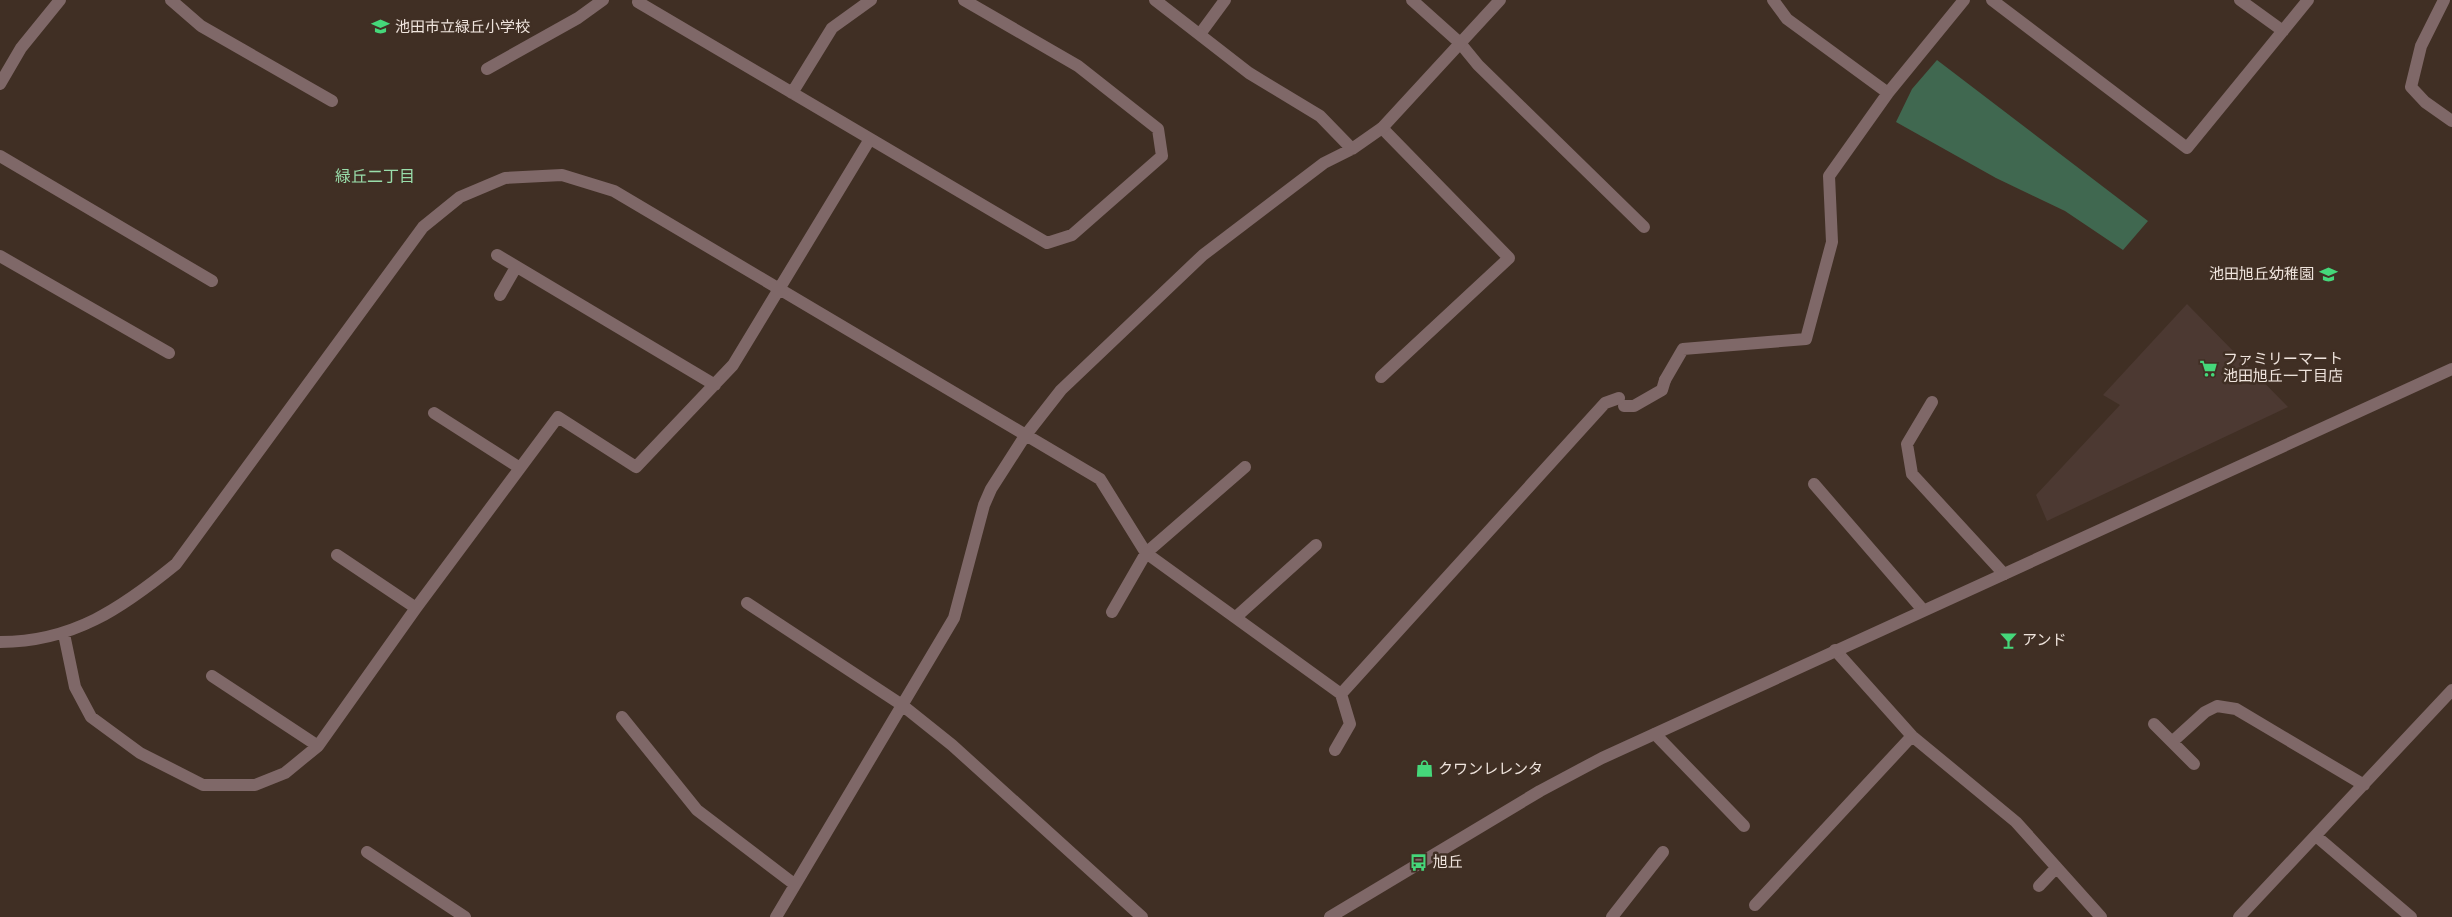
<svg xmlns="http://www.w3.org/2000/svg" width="2452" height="917" font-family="'DM Sans','Noto Sans JP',sans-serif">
<rect width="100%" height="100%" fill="#402f24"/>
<path fill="#4c3932" d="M 2187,304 L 2288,407 L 2047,521 L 2036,495 L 2120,405 L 2103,395 Z"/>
<path fill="#406850" d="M 1937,60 L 2148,221 L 2123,250 L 2065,211 L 1996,178 L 1896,122 L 1912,89 Z"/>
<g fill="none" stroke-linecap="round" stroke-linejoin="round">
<path stroke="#7f6868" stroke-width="12" d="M 171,0 L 201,26 L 332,101
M 1200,34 L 1225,0
M 1460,43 L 1478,65 L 1644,227
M 0,84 L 21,48 L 60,0
M 0,156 L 212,281
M 0,256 L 169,353
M 1381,377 L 1509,258 L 1382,128
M 1624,406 L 1634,406 L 1662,390 L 1665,380"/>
<path stroke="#7f6868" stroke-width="12" d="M 1155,0 L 1249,73 L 1320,116 L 1352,149
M 1412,0 L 1460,43
M 1773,0 L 1787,19 L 1888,93
M 1992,0 L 2187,148 L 2308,0
M 2240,0 L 2283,31
M 2444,0 L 2421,46 L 2411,87 L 2425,102 L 2452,121
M 638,2 L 1047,243 L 1072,235 L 1162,156 L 1158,129 L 1078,66 L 964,0
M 487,69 L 578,18 L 603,0
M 792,93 L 832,28 L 871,0
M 497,255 L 715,385
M 500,295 L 516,267
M 1665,380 L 1683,349 L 1806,339 L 1832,242 L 1829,176 L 1888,93 L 1964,0
M 1932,402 L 1907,444 L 1912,474 L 2004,574
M 434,413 L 520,468
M 1814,484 L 1923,610
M 337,555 L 416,608
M 747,603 L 902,705 L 952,745 L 1142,917
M 1112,612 L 1146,553 L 1245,467
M 1236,617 L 1316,545
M 64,634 L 75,687 L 91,717 L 140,753 L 203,785 L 255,785 L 285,773 L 318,746 L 416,608 L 558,417 L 636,467 L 733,365 L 870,139
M 0,642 C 73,642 122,608 176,564 L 423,227 L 460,197 L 505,178 L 562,175 L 614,191 L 1100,479 L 1146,553 L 1341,694 L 1605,403 L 1619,398
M 1835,650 L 1912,736 L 2016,822 L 2101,917
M 212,676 L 318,746
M 622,717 L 697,810 L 794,884
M 2154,724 L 2194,764
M 1655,734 L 1744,826
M 2172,742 L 2205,712 L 2217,706 L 2236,709 L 2364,785
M 1335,750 L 1350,724 L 1341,694
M 2316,836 L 2411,917
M 367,852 L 465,917
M 2039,886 L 2056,868
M 1755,905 L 1912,736
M 776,917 L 954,618 L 984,505 L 991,489 L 1025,436 L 1061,390 L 1203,255 L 1324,163 L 1352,149 L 1382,128 L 1500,0
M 1612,917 L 1663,852
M 2239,917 L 2452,690"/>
<path stroke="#7f6868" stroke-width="12" d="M 1330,917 L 1540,791 L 1602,758 L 2452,369"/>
</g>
<defs>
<symbol id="school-bare" viewBox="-9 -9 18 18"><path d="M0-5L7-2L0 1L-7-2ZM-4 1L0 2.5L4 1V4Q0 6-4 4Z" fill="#45d77a" stroke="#402f24" stroke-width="2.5" paint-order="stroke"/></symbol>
<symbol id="supermarket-bare" viewBox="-9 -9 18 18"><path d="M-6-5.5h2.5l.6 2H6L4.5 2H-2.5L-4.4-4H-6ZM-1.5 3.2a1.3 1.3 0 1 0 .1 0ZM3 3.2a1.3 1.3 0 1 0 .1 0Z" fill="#45d77a" stroke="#402f24" stroke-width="2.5" paint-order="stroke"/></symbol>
<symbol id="bar-bare" viewBox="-9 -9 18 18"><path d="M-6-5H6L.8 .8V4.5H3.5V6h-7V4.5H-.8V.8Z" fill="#45d77a" stroke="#402f24" stroke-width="2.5" paint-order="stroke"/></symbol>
<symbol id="shop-bare" viewBox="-9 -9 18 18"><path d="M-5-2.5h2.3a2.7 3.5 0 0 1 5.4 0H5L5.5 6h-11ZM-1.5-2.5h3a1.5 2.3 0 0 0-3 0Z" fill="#45d77a" stroke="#402f24" stroke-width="2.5" paint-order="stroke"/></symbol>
<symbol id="bus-bare" viewBox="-9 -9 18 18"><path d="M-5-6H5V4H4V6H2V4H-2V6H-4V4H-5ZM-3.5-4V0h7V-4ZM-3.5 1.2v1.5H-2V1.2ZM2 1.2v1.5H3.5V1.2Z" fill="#45d77a" stroke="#402f24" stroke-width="2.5" paint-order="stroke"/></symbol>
</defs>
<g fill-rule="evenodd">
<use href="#school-bare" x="368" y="14" width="25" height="25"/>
<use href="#school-bare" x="2316" y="262" width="25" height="25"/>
<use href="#supermarket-bare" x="2196" y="356" width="25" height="25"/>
<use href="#bar-bare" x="1996" y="628" width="25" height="25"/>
<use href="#shop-bare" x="1412" y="756" width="25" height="25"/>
<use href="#bus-bare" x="1406" y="850" width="25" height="25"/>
</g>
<g text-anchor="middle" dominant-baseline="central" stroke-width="5" stroke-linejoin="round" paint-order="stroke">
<g font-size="15" fill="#efe4dd" stroke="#402f24" text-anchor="start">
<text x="395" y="27">池田市立緑丘小学校</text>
<text x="2314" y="274" text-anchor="end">池田旭丘幼稚園</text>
<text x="2223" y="359">ファミリーマート<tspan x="2223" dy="17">池田旭丘一丁目店</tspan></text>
<text x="2022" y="640">アンド</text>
<text x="1438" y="769">クワンレレンタ</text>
<text x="1433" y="862">旭丘</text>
</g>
<g font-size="16" fill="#9da" stroke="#402f24">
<text x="375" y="176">緑丘二丁目</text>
</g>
</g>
</svg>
